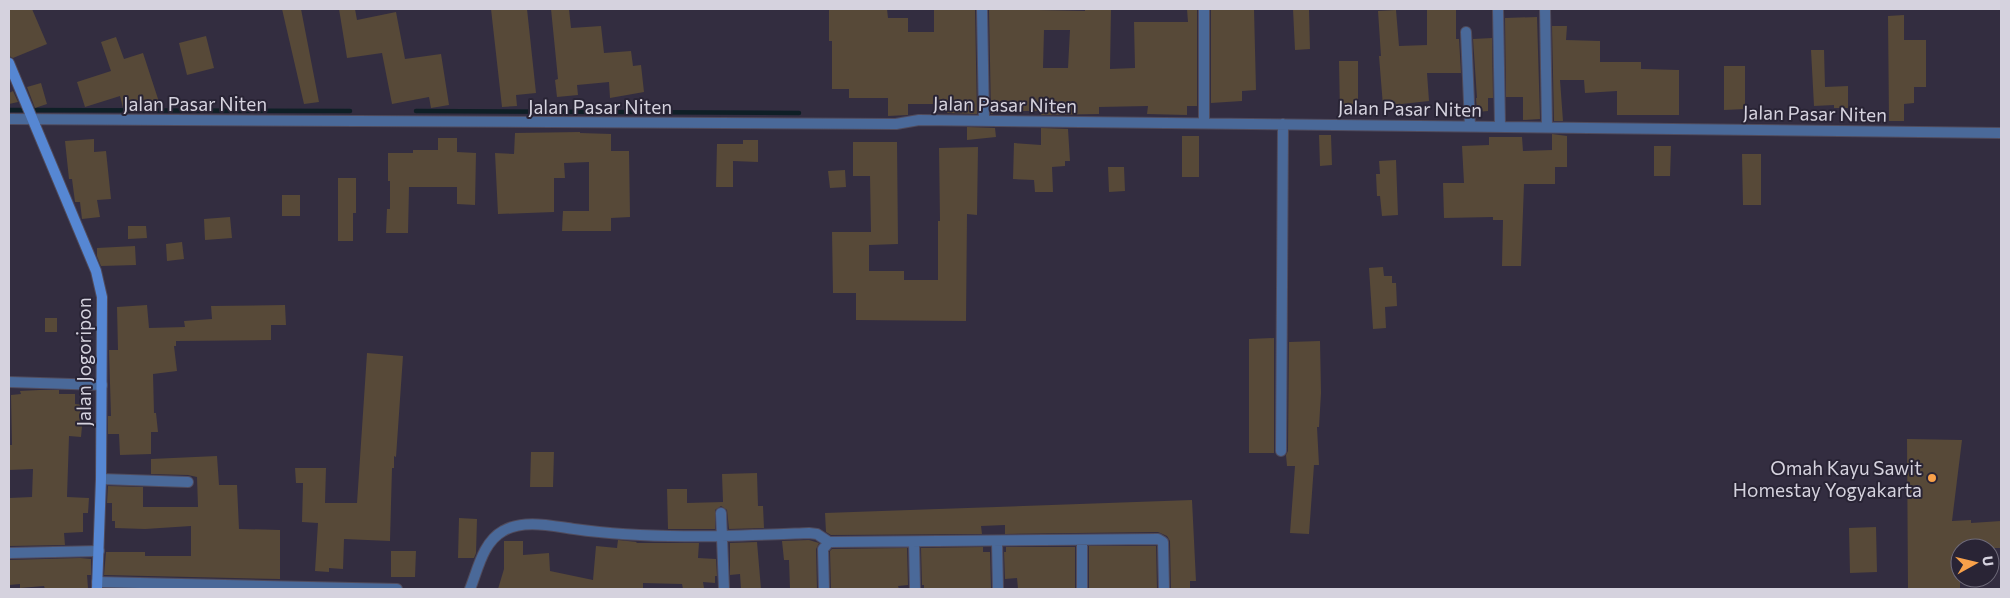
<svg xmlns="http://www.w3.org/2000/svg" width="2010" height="598" font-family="Commissioner,sans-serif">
<rect width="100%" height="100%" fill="#332d40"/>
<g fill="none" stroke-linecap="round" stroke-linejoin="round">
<path stroke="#0f1f26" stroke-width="4.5" d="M 9,110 L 350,111
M 416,111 L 799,113"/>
</g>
<path fill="#574938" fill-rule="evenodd" d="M 9,9 L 32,9 L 47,44 L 13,58 L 9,56 Z
M 282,9 L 301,9 L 319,102 L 304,104 Z
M 339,9 L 355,9 L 357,20 L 396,12 L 405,59 L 441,54 L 449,105 L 431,108 L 429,97 L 392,104 L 382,53 L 347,58 Z
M 491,9 L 527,9 L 536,93 L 516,95 L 517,106 L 502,107 Z
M 551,9 L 569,9 L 571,28 L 601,26 L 604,53 L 631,51 L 633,66 L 641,65 L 644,92 L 610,98 L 609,82 L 577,85 L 578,95 L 557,97 L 555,80 L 558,79 Z
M 829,9 L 887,9 L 888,18 L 908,18 L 908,32 L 934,32 L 934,9 L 975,9 L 977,114 L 947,113 L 947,104 L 908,104 L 908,115 L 888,116 L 888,98 L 849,98 L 849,89 L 832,89 L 832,41 L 829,41 Z
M 989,9 L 1085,11 L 1085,9 L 1111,9 L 1110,69 L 1135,68 L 1134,22 L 1188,22 L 1187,9 L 1197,9 L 1197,106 L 1187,106 L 1187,115 L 1147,114 L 1148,106 L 1099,107 L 1099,114 L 1041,115 L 1041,111 L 993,111 L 993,114 L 991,114 ZM 1044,30 L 1070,30 L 1068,68 L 1043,68 Z
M 1211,9 L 1254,9 L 1256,90 L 1242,91 L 1242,101 L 1211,103 Z
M 1293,9 L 1309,9 L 1310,49 L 1295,50 Z
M 1427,9 L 1456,9 L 1456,39 L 1459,39 L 1461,73 L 1427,73 L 1429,101 L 1383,106 L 1379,56 L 1381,56 L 1378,11 L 1396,10 L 1399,46 L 1427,45 Z
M 1904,15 L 1904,40 L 1926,40 L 1926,87 L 1914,87 L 1914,103 L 1904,104 L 1904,121 L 1889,121 L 1888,16 Z
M 1537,17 L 1540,119 L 1523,120 L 1523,97 L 1506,97 L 1505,18 Z
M 1552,26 L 1567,26 L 1566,40 L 1600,41 L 1600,62 L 1641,62 L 1641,69 L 1679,70 L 1679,115 L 1617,115 L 1617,91 L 1585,93 L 1584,80 L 1560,80 L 1563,121 L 1554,121 Z
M 206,36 L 214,68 L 187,75 L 179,43 Z
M 116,37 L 124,59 L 143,53 L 160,105 L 145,110 L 142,102 L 123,108 L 120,96 L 85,107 L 77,82 L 111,71 L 101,42 Z
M 1492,38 L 1493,98 L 1477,98 L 1473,39 Z
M 1811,50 L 1824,50 L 1825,87 L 1848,86 L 1848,108 L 1834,108 L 1834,105 L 1814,106 Z
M 1339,61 L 1358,61 L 1358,114 L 1340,114 Z
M 1724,66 L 1745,66 L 1745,109 L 1724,110 Z
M 41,83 L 47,104 L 35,108 L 27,87 Z
M 13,91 L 18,102 L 9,104 L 9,93 Z
M 1476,98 L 1488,98 L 1488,111 L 1477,112 Z
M 967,127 L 995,128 L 996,137 L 967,140 Z
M 1041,128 L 1068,129 L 1070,161 L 1065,161 L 1065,166 L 1052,167 L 1053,192 L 1035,192 L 1034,180 L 1013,179 L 1014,143 L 1041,145 Z
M 580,132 L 580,133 L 611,134 L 611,151 L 629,151 L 630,217 L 611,218 L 611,231 L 562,231 L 563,211 L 589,211 L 589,162 L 564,163 L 565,178 L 554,178 L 554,212 L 498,214 L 495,153 L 514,154 L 515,133 Z
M 1552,134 L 1567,136 L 1567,167 L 1555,167 L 1555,184 L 1524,184 L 1521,266 L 1502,266 L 1503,220 L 1493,220 L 1493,217 L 1444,218 L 1443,183 L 1464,183 L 1462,146 L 1489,145 L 1489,137 L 1522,137 L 1523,151 L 1552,150 Z
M 1319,135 L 1331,135 L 1332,165 L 1320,166 Z
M 1182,136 L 1199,136 L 1199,177 L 1182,177 Z
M 438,138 L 457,138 L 457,152 L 476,153 L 475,205 L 457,204 L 457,187 L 409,187 L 408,233 L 386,233 L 387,209 L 390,209 L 390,181 L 388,181 L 388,153 L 413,153 L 413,150 L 438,150 Z
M 94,139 L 94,152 L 106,151 L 111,199 L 97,200 L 100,217 L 82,219 L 80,202 L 75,202 L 72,179 L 69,179 L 65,141 Z
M 743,140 L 758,140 L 758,162 L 733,161 L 733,187 L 716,187 L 717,144 L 743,144 Z
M 853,142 L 897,142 L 898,244 L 869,245 L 869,271 L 904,271 L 904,280 L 938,280 L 938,221 L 940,221 L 939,148 L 978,147 L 977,215 L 967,214 L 966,321 L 856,320 L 856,293 L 833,293 L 832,232 L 871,232 L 870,176 L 853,176 Z
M 1654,146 L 1671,146 L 1670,176 L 1654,176 Z
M 1742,154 L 1761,154 L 1761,205 L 1743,205 Z
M 1396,160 L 1398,215 L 1382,216 L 1380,196 L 1377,196 L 1376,174 L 1380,174 L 1379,161 Z
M 1108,167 L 1124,167 L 1125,191 L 1109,192 Z
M 845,170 L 846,187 L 830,188 L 828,171 Z
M 338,178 L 356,178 L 356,213 L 353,213 L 353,241 L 338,241 Z
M 282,195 L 300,195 L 300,216 L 282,216 Z
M 230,217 L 232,238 L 205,240 L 204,219 Z
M 128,226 L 146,226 L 147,238 L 128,239 Z
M 182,242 L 184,259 L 167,261 L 166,244 Z
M 135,246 L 136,265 L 101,266 L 97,256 L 97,248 Z
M 1383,267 L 1384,276 L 1392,276 L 1392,283 L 1396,283 L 1397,306 L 1385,307 L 1386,328 L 1373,329 L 1369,268 Z
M 147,305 L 149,328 L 185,327 L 184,321 L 212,319 L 211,306 L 285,305 L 286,325 L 271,325 L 271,340 L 176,341 L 176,346 L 174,346 L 177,371 L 153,374 L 154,413 L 156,413 L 158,432 L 151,432 L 151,454 L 120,455 L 119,434 L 108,434 L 108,416 L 111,416 L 109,350 L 118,350 L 117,307 Z
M 45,318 L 57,318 L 57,332 L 45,332 Z
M 1274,338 L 1274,453 L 1249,453 L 1249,339 Z
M 1320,341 L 1321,393 L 1319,427 L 1317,427 L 1319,465 L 1314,465 L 1309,534 L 1290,533 L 1295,466 L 1287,466 L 1286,455 L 1288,451 L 1289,342 Z
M 367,353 L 403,356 L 396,457 L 394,456 L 394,468 L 392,468 L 390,541 L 344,539 L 343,569 L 329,568 L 329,572 L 315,571 L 318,523 L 302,522 L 303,483 L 296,483 L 295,468 L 326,468 L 325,503 L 357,503 Z
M 39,390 L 59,390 L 59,394 L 75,394 L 75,404 L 84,405 L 81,437 L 69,436 L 67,497 L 89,498 L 88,513 L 83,513 L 83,532 L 64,533 L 65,545 L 9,546 L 9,498 L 32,497 L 33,469 L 9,470 L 9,445 L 12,445 L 11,395 L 21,394 L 20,391 Z
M 1907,439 L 1962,440 L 1952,521 L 1971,520 L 1971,523 L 2001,521 L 2001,548 L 1960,548 L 1960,589 L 1908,589 Z
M 531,452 L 554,452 L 553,487 L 530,487 Z
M 217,456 L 219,485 L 237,485 L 239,529 L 280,530 L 280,579 L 104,575 L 106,552 L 145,552 L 145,556 L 191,556 L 191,526 L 145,529 L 115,528 L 115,521 L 112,521 L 112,503 L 107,503 L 108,486 L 143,487 L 143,507 L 198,507 L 197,477 L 188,475 L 151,474 L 151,459 Z
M 757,473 L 758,506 L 763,506 L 764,528 L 729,529 L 727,510 L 721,506 L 715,510 L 715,529 L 668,529 L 667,489 L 687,489 L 687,503 L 723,502 L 722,474 Z
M 1192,500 L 1196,581 L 1190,581 L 1190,589 L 1171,589 L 1170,541 L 1167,536 L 1158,532 L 1005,534 L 1005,525 L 981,526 L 982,534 L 831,535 L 826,532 L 825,513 Z
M 459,518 L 477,519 L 476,553 L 474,558 L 458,558 Z
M 1876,527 L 1877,572 L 1850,573 L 1849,528 Z
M 618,540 L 637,542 L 636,543 L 699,543 L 698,558 L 716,559 L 717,576 L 715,576 L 715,583 L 703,582 L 704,588 L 691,589 L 683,589 L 682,584 L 643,583 L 643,589 L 498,589 L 504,569 L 504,541 L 523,541 L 523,555 L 549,553 L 550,571 L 593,580 L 596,546 L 617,548 Z
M 809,540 L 819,543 L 816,549 L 817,589 L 790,589 L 789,560 L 784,560 L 782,541 Z
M 757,542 L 761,589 L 741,589 L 740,574 L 730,575 L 730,543 Z
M 1089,546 L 1156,546 L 1157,589 L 1089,589 Z
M 983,547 L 983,552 L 990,552 L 991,589 L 924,589 L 924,585 L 922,585 L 921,548 Z
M 1006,547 L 1075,547 L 1075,589 L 1018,589 L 1017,578 L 1005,579 L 1004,552 L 1006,552 Z
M 907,548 L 908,585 L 898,586 L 899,589 L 831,589 L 830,551 L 832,549 Z
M 391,551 L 416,551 L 415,577 L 391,577 Z
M 80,558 L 91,559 L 91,575 L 87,575 L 88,588 L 45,589 L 44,586 L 20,588 L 20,584 L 9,585 L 9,560 Z"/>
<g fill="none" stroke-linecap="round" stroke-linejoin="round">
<defs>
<path id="street" d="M 982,9 L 984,121
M 1498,9 L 1500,126
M 1545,9 L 1547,127
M 1466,32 L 1470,126
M 9,119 L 896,124 L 919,120 L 2001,133
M 1204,123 L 1204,9
M 9,382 L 102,385
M 1281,451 L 1283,124
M 101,479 L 188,482
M 721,513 L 724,589
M 1082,541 L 1082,589
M 914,542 L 915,589
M 997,542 L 998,589
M 9,553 L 99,551
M 97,582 L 397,589
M 470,589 C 478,569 483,542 503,531 C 523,519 552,526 574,529 C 652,540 731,536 809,533 L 817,534 L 829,542
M 824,589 L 823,549 L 829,542 L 1158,539 L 1163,542 L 1164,589"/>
<path id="secondary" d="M 9,63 L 96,271 L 102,297 L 101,479 L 97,589"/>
</defs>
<use href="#street" stroke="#504b5c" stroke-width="12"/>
<use href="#secondary" stroke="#504b5c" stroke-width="12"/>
<use href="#street" stroke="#4a6999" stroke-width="10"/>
<use href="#secondary" stroke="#5687d3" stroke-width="10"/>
</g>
<circle fill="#f8a14a" stroke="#292435" stroke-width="2" cx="1932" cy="478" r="5"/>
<g text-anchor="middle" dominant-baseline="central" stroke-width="4" stroke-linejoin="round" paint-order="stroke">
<g font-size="19" fill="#d5d2de" stroke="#292435">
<text x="195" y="103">Jalan Pasar Niten</text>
<text transform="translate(1005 104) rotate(1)">Jalan Pasar Niten</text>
<text x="600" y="106">Jalan Pasar Niten</text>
<text transform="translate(1410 108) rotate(1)">Jalan Pasar Niten</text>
<text transform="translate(1815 113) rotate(1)">Jalan Pasar Niten</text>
<text transform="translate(83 362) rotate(-90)">Jalan Jogoripon</text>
</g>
<g font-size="19" fill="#d5d2de" stroke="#292435" text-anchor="end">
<text x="1922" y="467">Omah Kayu Sawit<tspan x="1922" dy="22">Homestay Yogyakarta</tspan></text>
</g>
</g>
<rect width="2010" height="598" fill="none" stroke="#d5d2de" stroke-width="20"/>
<g transform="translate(1975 563) rotate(82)"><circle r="24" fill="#292435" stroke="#6e6a79"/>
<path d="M0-4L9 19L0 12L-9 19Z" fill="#f8a14a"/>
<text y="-8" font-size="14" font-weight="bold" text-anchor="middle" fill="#d5d2de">U</text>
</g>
</svg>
